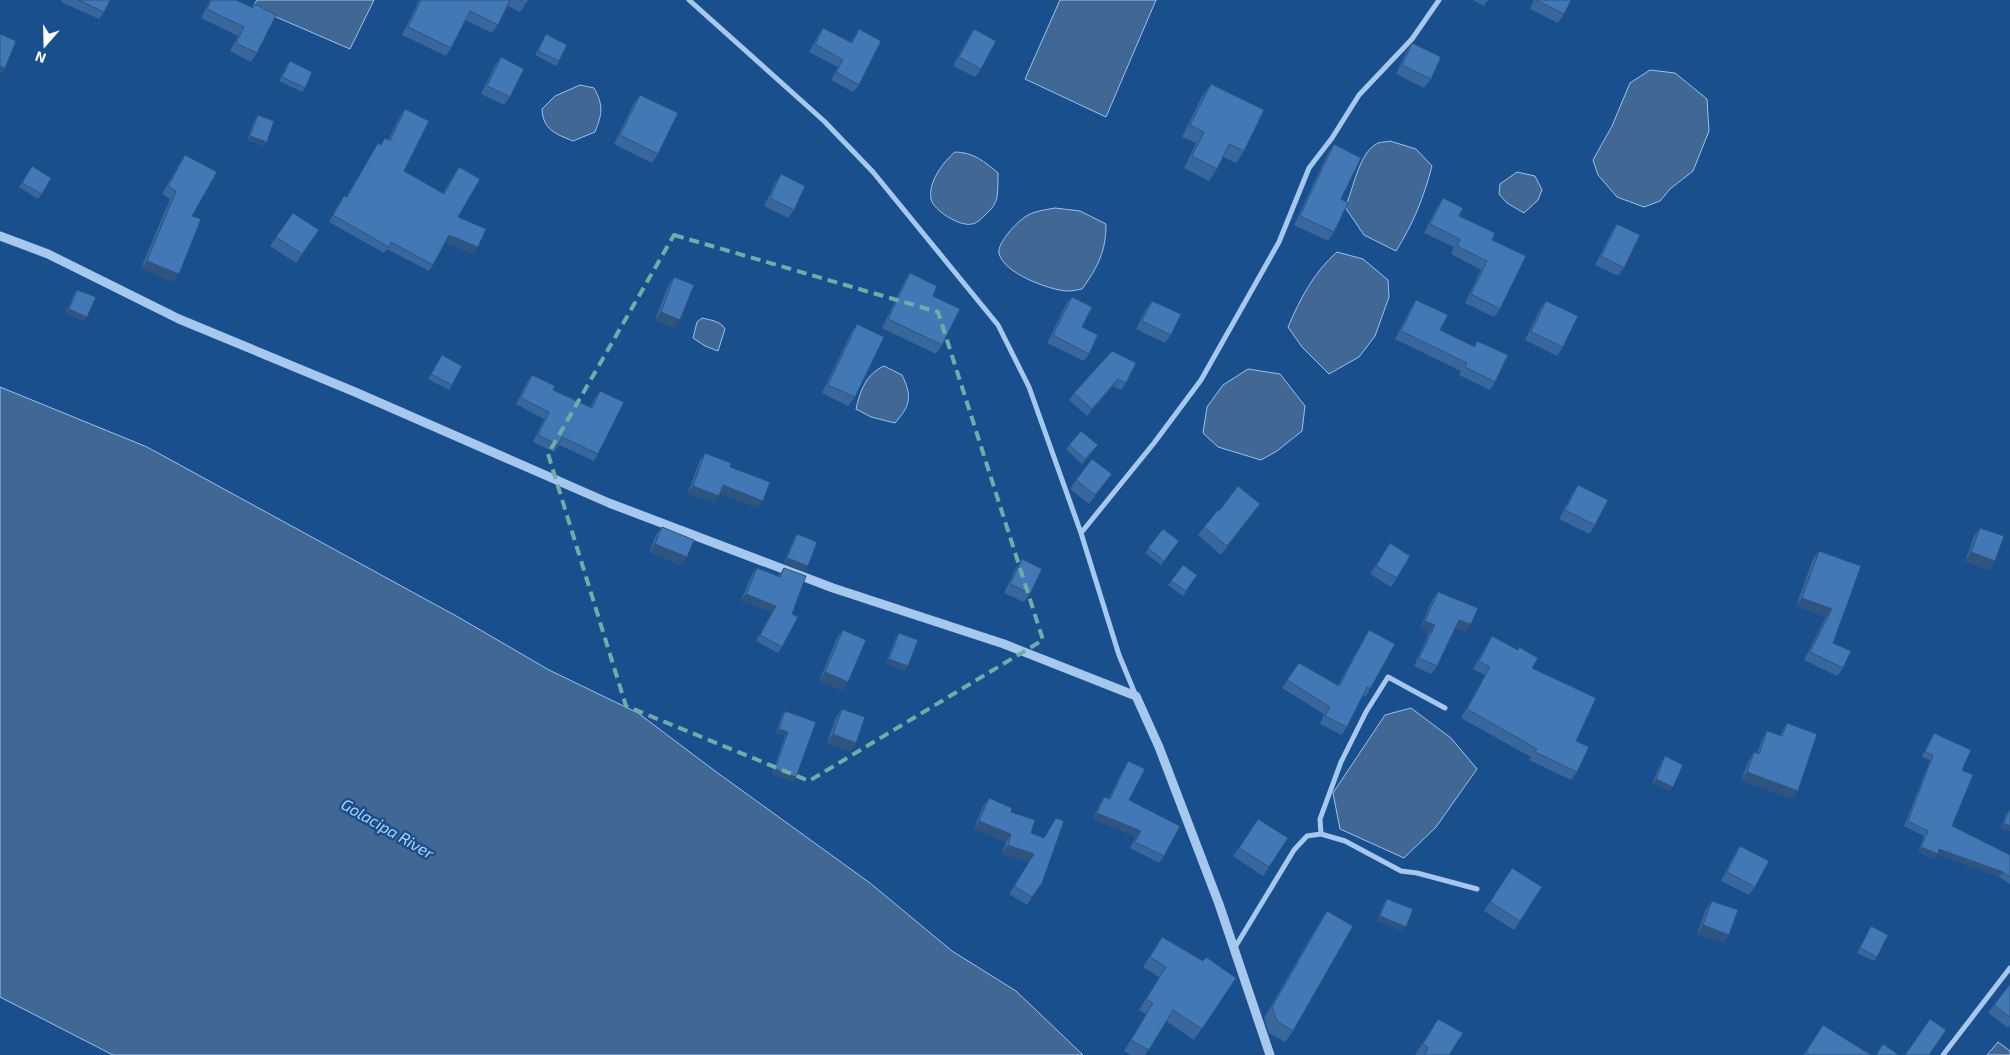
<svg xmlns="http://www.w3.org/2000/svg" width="2010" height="1055" font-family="'Exo 2',sans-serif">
<rect width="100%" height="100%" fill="#1a4f8d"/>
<path fill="#416794" stroke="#99c3f0" d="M 257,0 L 374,0 L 350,49 L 253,7 Z
M 1060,0 L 1156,0 L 1106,117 L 1025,79 Z
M 1650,70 L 1675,73 L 1707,99 L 1709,131 L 1693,171 L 1670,189 L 1660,201 L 1644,207 L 1617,197 L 1598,175 L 1593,160 L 1612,126 L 1630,83 Z
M 580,85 L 594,88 C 604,106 602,114 595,132 L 573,141 C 556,134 543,130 542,109 L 555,96 Z
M 1390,141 L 1416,149 L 1432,166 C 1424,197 1413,224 1396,251 L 1364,235 L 1345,207 C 1354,189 1358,153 1378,143 C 1381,142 1387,142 1390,141 Z
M 955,152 C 973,152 985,162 998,173 C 998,181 998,189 997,197 C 996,203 992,209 987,213 C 982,218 978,223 972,224 C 960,227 933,210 931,199 C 928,182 943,162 955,152 Z
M 1517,172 L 1535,176 L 1542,190 L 1538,200 L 1524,213 L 1507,203 L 1499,194 L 1500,184 Z
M 1055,208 L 1080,211 L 1106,224 C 1106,251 1098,267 1082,289 C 1077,290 1072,291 1067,291 C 1049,290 1003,273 999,253 C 997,243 1017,222 1025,217 C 1033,211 1045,210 1055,208 Z
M 1337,252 L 1363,259 L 1388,280 L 1389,297 L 1375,336 L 1359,357 L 1329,374 L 1302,347 L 1288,327 C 1300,299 1314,272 1337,252 Z
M 702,318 C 710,320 721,321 725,329 L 718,351 L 705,346 L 693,338 L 697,322 Z
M 884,366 L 902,375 C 912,396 911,405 895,423 L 871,417 L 856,409 C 860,391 866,374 884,366 Z
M 1248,369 L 1280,374 L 1305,406 L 1302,431 L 1277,451 L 1261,460 L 1218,447 L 1203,433 L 1207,407 L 1223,385 Z
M 0,387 L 147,447 L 458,617 L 549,670 L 638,713 L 715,771 L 870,883 L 952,951 L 1016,991 L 1083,1055 L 113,1055 L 0,997 Z
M 1411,708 L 1451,738 L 1477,769 L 1436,827 L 1404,858 L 1340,829 L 1333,793 L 1385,715 Z
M 1998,1042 L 2010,1051 L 2010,1055 L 1987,1055 Z"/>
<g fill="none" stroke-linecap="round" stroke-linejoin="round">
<path stroke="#a6c8ee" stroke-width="5" d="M 689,0 L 824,121 L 873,172 L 998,325 L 1029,387 L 1081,533 L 1119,655 L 1136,696
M 1081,533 L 1154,443 L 1201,380 L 1279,242 L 1309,168 L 1332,138 L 1359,95 L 1412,39 L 1439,0
M 1321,834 L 1320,819 L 1341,762 L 1366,712 L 1388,677 L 1445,708
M 1234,949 L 1294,850 L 1307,836 L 1321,834 L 1345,841 L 1401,871 L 1417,873 L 1477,889
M 1943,1055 L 2010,968"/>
<path stroke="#a6c8ee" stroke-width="9" d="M 0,236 L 48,254 L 179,319 L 355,392 L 609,503 L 833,588 L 1004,644 L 1136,696 L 1159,747 L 1219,904 L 1270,1055"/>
</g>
<path fill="#39679d" d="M 62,0 L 110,0 L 104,12 L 99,19 L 61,2 Z
M 210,0 L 236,0 L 253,8 L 255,4 L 257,53 L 251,62 L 230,51 L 238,36 L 201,18 Z
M 419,0 L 528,0 L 520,12 L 508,6 L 498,25 L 492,33 L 465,20 L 451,48 L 446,56 L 402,35 Z
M 1473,0 L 1488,0 L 1484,6 Z
M 1534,0 L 1571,0 L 1564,14 L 1558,23 L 1530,9 Z
M 823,28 L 851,42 L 859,29 L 859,85 L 853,92 L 831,80 L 838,67 L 809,52 L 818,35 Z
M 974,29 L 981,69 L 975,77 L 953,66 L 968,38 Z
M 546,34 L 559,61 L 556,66 L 535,55 L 543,39 Z
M 1412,43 L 1431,79 L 1424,88 L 1396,74 L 1406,52 Z
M 501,57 L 510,97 L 504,105 L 481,94 L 495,65 Z
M 290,61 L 305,88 L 302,92 L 279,81 L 287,65 Z
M 1211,84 L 1244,151 L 1236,163 L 1223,157 L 1217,169 L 1209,181 L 1184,168 L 1196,143 L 1182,137 L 1202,96 Z
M 640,95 L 658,154 L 652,163 L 614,144 L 634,103 Z
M 405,109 L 404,171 L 443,193 L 459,167 L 458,217 L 478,247 L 474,254 L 445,242 L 433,265 L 429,271 L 387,249 L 384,253 L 329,222 L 344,196 L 346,197 L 378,143 L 381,145 L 385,138 L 388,140 L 401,115 Z
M 258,115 L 264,146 L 247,140 L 255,119 Z
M 1334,144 L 1341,199 L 1334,232 L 1328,241 L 1294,225 L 1328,153 Z
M 185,155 L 192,216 L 173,282 L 141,268 L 170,199 L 162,194 L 180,163 Z
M 32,166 L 42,194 L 38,199 L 19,187 Z
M 781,174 L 794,210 L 788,218 L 764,206 L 775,183 Z
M 1443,198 L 1459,216 L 1492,240 L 1500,309 L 1494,317 L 1465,303 L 1481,270 L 1451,254 L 1454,247 L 1424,233 L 1437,207 Z
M 293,213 L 319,230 L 296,263 L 270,246 Z
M 1617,224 L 1624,268 L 1618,276 L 1595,265 L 1611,233 Z
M 910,273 L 933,296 L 942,345 L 936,354 L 882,328 L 904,282 Z
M 674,277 L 674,328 L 655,320 L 668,286 Z
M 77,290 L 87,317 L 84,321 L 66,313 L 74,294 Z
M 1072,297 L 1082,327 L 1089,354 L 1084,361 L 1047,343 L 1066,304 Z
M 1416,300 L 1440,330 L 1474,346 L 1477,341 L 1495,382 L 1490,390 L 1459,375 L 1461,371 L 1395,339 L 1411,308 Z
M 1152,301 L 1171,335 L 1165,343 L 1136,329 L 1146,309 Z
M 1546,301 L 1563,347 L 1557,356 L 1525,340 L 1540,309 Z
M 857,324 L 855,397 L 848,406 L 822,393 L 851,333 Z
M 1112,351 L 1126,383 L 1121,390 L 1113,386 L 1087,416 L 1069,400 L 1074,393 Z
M 442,355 L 452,385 L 449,390 L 428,379 Z
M 532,375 L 553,390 L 590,408 L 595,398 L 600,391 L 598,454 L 594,461 L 559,445 L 554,452 L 533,442 L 544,419 L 516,404 L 527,382 Z
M 1069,445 L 1094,450 L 1082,464 L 1066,449 Z
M 705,453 L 730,467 L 763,501 L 758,508 L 720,493 L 714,503 L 688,493 L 700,460 Z
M 1076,480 L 1106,482 L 1089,504 L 1070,489 Z
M 1578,485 L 1595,525 L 1589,534 L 1559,519 L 1572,494 Z
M 1260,504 L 1221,555 L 1198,535 L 1204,527 Z
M 662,527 L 681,565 L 649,552 L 656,535 Z
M 1980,528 L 1995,561 L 1989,570 L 1965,561 L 1974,536 Z
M 1163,529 L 1179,541 L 1161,565 L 1145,553 Z
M 797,534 L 808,566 L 805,571 L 784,563 L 794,538 Z
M 1390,543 L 1397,578 L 1391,587 L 1370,574 Z
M 1819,551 L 1861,566 L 1833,643 L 1843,668 L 1837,676 L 1804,660 L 1826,617 L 1796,606 L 1813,559 Z
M 1022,559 L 1030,594 L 1024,602 L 1004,593 L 1016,568 Z
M 1183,565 L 1197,575 L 1183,596 L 1168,585 Z
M 757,568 L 778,576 L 784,568 L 792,614 L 782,647 L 778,653 L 756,641 L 772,612 L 741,600 L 752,574 Z
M 1438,592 L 1466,632 L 1455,628 L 1437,666 L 1431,674 L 1414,666 L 1429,633 L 1420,629 L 1432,600 Z
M 843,630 L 848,682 L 842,690 L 819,681 L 837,638 Z
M 1369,630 L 1370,689 L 1365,697 L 1363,695 L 1347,727 L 1342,735 L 1320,724 L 1324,714 L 1282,688 L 1299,663 L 1338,685 L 1364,638 Z
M 899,633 L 905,671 L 886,663 L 896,637 Z
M 1492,636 L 1532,668 L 1576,741 L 1577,772 L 1571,780 L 1529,760 L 1531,757 L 1461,718 L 1485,675 L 1473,669 L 1487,644 Z
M 842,709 L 856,743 L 850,751 L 827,743 L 836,717 Z
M 785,711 L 796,777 L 793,782 L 772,774 L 785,736 L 776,733 L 782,715 Z
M 1787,723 L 1798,791 L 1792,799 L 1741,780 L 1749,760 L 1754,752 L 1757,753 L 1762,739 L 1767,731 L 1780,736 L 1782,731 Z
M 1934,733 L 1962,770 L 1952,826 L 2010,855 L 2010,884 L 1999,877 L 1937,854 L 1934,859 L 1918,852 L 1924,836 L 1904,826 L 1930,760 L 1922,757 L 1931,738 Z
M 1665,756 L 1670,791 L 1652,783 L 1662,761 Z
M 1128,761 L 1129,800 L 1164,856 L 1159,863 L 1130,848 L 1136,837 L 1093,819 L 1100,803 L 1104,797 L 1109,798 L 1124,768 Z
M 989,798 L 1011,812 L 1031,833 L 1044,838 L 1056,818 L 1042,883 L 1027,905 L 1009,894 L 1029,862 L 1002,853 L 1006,842 L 974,829 L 983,806 Z
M 2009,810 L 2010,810 L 2010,831 L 2001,828 L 2006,814 Z
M 1258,819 L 1269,867 L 1263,876 L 1233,856 Z
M 1740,846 L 1755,887 L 1749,895 L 1721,881 L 1734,855 Z
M 1512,868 L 1520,921 L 1514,930 L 1484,911 Z
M 1387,899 L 1403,931 L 1377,921 L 1384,903 Z
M 1712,901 L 1729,935 L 1723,943 L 1697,934 L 1706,909 Z
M 1327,911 L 1293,1031 L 1285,1042 L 1269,1033 L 1264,1018 L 1319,923 Z
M 1871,926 L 1877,957 L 1874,961 L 1857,953 Z
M 1162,937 L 1203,961 L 1236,978 L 1194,1040 L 1166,1021 L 1145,1055 L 1131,1055 L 1124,1051 L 1146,1014 L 1139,1010 L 1159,977 L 1143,967 Z
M 2010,984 L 2010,1025 L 2008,1028 L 1988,1013 Z
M 1438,1019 L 1449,1055 L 1415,1055 L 1431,1030 Z
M 1823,1025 L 1871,1055 L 1803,1055 Z"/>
<path fill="#2e547f" d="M 0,66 L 5,68 L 0,75 Z
M 250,136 L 267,142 L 264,146 L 247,140 Z
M 449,235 L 478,247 L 474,254 L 444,241 Z
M 147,261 L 179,274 L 173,282 L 141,268 Z
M 69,309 L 87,317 L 84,321 L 66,313 Z
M 661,312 L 680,320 L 674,328 L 655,320 Z
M 1118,379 L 1113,386 L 1087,416 L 1092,409 Z
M 723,485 L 763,501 L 758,508 L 718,492 Z
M 693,486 L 719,496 L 714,503 L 688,493 Z
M 1260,504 L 1254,513 L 1221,555 L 1227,546 Z
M 655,544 L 687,557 L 681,565 L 649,552 Z
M 1971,552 L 1995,561 L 1989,570 L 1965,561 Z
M 787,558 L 808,566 L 805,571 L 784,563 Z
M 746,594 L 776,606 L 772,612 L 741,600 Z
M 1802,598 L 1832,609 L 1826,617 L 1796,606 Z
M 1459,620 L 1471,624 L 1466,632 L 1454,628 Z
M 1425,621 L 1435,625 L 1429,633 L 1420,629 Z
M 889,659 L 908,666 L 905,671 L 886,663 Z
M 825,672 L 848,682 L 842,690 L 819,681 Z
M 779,729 L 788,732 L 785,736 L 776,733 Z
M 833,734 L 856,743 L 850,751 L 827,743 Z
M 775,769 L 796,777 L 793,782 L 772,774 Z
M 1747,772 L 1798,791 L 1792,799 L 1741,780 Z
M 1656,779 L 1673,787 L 1670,791 L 1652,783 Z
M 1097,813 L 1141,831 L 1136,837 L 1093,819 Z
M 979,821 L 1011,834 L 1006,842 L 974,829 Z
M 2004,823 L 2010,826 L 2010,831 L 2001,828 Z
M 1008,845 L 1034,854 L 1029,862 L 1002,853 Z
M 1921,847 L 1939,849 L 2003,872 L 1999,877 L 1937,854 L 1934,859 L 1918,852 Z
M 1380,916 L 1406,927 L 1403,931 L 1377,921 Z
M 1703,925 L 1729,935 L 1723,943 L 1697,934 Z"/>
<path fill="#4278b6" stroke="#2e547f" d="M 78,0 L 110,0 L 104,12 Z
M 211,0 L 236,0 L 253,8 L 255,4 L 276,15 L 257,53 L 236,43 L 244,27 L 207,9 Z
M 421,0 L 510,0 L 498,25 L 470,11 L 451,48 L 408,27 Z
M 519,0 L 528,0 L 526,3 Z
M 1536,0 L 1571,0 L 1564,14 Z
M 823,28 L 852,43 L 859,29 L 881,41 L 859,85 L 836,72 L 843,60 L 815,44 Z
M 974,29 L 996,41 L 981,69 L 959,57 Z
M 0,34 L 16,41 L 5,68 L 0,66 Z
M 546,34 L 567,45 L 559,61 L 538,51 Z
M 1412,43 L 1441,57 L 1431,79 L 1402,65 Z
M 501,57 L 524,69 L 510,97 L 487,86 Z
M 290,61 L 312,72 L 305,88 L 282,77 Z
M 1211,84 L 1264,110 L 1244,151 L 1229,144 L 1217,169 L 1192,156 L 1204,132 L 1190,125 Z
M 640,95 L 678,113 L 658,154 L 620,135 Z
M 405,109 L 429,121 L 404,171 L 444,194 L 459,167 L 480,179 L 458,217 L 486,229 L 478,247 L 449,235 L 433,265 L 391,242 L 389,247 L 333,215 L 344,196 L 347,197 L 378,143 L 381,145 L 385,138 L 390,141 Z
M 258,115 L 274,121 L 267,142 L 250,136 Z
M 1334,144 L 1361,158 L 1341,199 L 1348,203 L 1334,232 L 1300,216 Z
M 185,155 L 217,172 L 192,216 L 201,219 L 179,274 L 147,261 L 176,191 L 168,186 Z
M 32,166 L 51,178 L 42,194 L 22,183 Z
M 781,174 L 805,186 L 794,210 L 770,198 Z
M 1443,198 L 1463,208 L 1459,216 L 1495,233 L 1492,240 L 1526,256 L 1500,309 L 1471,294 L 1487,261 L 1457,246 L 1460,239 L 1430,224 Z
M 293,213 L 319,230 L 302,254 L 276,237 Z
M 1617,224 L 1640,235 L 1624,268 L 1601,256 Z
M 910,273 L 937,286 L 933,296 L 960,309 L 942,345 L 888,319 Z
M 674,277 L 694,285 L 680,320 L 661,312 Z
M 77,290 L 96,297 L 87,317 L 69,309 Z
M 1072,297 L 1092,307 L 1082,327 L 1098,335 L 1089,354 L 1053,335 Z
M 1416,300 L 1448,315 L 1440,330 L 1475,347 L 1477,341 L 1508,355 L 1495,382 L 1465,367 L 1467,363 L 1401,331 Z
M 1152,301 L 1181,314 L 1171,335 L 1142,321 Z
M 1546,301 L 1578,316 L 1563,347 L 1531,332 Z
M 857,324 L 884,337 L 855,397 L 828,385 Z
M 1112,351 L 1136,363 L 1126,383 L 1118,379 L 1092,409 L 1074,393 Z
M 442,355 L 462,366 L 452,385 L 431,374 Z
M 532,375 L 555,386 L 553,390 L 592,408 L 600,391 L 624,402 L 598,454 L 562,437 L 558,445 L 538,435 L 549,412 L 521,398 Z
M 1081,431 L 1098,445 L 1085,459 L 1069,445 Z
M 705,453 L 731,463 L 730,467 L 770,482 L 763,501 L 723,485 L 719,496 L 693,486 Z
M 1092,459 L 1112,474 L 1095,495 L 1076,480 Z
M 1578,485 L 1608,500 L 1595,525 L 1565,510 Z
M 1238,486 L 1260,504 L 1227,546 L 1204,527 L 1218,510 L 1219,511 Z
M 662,527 L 694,540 L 687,557 L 655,544 Z
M 1980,528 L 2004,536 L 1995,561 L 1971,552 Z
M 1163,529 L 1179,541 L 1164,561 L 1148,548 Z
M 797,534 L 817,542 L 808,566 L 787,558 Z
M 1390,543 L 1410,556 L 1397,578 L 1376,566 Z
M 1819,551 L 1861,566 L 1833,643 L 1851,651 L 1843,668 L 1810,652 L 1832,609 L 1802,598 Z
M 1022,559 L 1042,569 L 1030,594 L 1010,584 Z
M 1183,565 L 1197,575 L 1186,591 L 1171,581 Z
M 757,568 L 780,577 L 784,568 L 806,576 L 792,614 L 798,617 L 782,647 L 760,635 L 776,606 L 746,594 Z
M 1438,592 L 1478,608 L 1471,624 L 1459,620 L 1437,666 L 1419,658 L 1435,625 L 1425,621 Z
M 843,630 L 866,640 L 848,682 L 825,672 Z
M 1369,630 L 1395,644 L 1370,689 L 1367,687 L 1347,727 L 1325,716 L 1330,707 L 1287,680 L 1299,663 L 1339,686 Z
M 899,633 L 918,640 L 908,666 L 889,659 Z
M 1492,636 L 1518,650 L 1519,647 L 1538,658 L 1532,668 L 1596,698 L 1576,741 L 1589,747 L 1577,772 L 1535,752 L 1537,749 L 1467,709 L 1490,667 L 1479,661 Z
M 842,709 L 865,717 L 856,743 L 833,734 Z
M 785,711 L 816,722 L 796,777 L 775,769 L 788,732 L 779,729 Z
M 1787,723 L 1817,734 L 1798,791 L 1747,772 L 1754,752 L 1759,754 L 1767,731 L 1782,736 Z
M 1934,733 L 1971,750 L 1962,770 L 1973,775 L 1952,826 L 2010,855 L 2010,877 L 2003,872 L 1939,849 L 1938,854 L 1921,847 L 1928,831 L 1908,821 L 1933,755 L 1925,752 Z
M 1665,756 L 1683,765 L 1673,787 L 1656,779 Z
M 1128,761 L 1145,769 L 1129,800 L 1180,826 L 1164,856 L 1135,842 L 1141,831 L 1097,813 L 1104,797 L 1110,799 Z
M 989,798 L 1012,808 L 1011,812 L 1035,820 L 1031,833 L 1044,838 L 1056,818 L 1064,821 L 1042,883 L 1032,897 L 1014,886 L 1034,854 L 1008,845 L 1011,834 L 979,821 Z
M 2009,810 L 2010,810 L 2010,826 L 2004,823 Z
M 1258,819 L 1288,838 L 1269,867 L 1239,848 Z
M 1740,846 L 1769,861 L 1755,887 L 1727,872 Z
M 1512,868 L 1542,887 L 1520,921 L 1490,902 Z
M 1387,899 L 1413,909 L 1406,927 L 1380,916 Z
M 1712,901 L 1738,910 L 1729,935 L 1703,925 Z
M 1327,911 L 1353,926 L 1293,1031 L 1277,1021 L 1272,1007 Z
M 1871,926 L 1888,935 L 1877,957 L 1860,948 Z
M 1162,937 L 1203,961 L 1206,957 L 1236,978 L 1202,1029 L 1173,1010 L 1149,1050 L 1131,1040 L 1153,1003 L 1146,999 L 1166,967 L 1150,957 Z
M 2010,984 L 2010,1017 L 1994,1005 Z
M 1438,1019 L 1463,1033 L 1449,1055 L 1425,1055 L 1428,1047 L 1423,1044 Z
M 1930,1019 L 1946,1030 L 1929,1055 L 1905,1055 Z
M 1823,1025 L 1871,1055 L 1810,1055 L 1806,1052 Z
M 1883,1044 L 1899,1055 L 1876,1055 Z"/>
<path fill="none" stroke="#6fada8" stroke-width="4" stroke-dasharray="10 6" stroke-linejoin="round" d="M 674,235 L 938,312 L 1043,640 L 809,781 L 626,706 L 548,454 Z"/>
<g text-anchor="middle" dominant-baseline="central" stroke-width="5" stroke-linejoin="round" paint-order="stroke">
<g font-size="16" font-style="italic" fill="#b2d2f5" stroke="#1a4f8d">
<text transform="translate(388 828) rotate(30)">Golacipa River</text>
</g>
</g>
<g transform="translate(45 45) rotate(200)" stroke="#1a4f8d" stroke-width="4" paint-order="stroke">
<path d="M0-4L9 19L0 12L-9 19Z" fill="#ffffff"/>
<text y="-8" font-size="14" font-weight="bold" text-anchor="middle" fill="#ffffff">N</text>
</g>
</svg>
